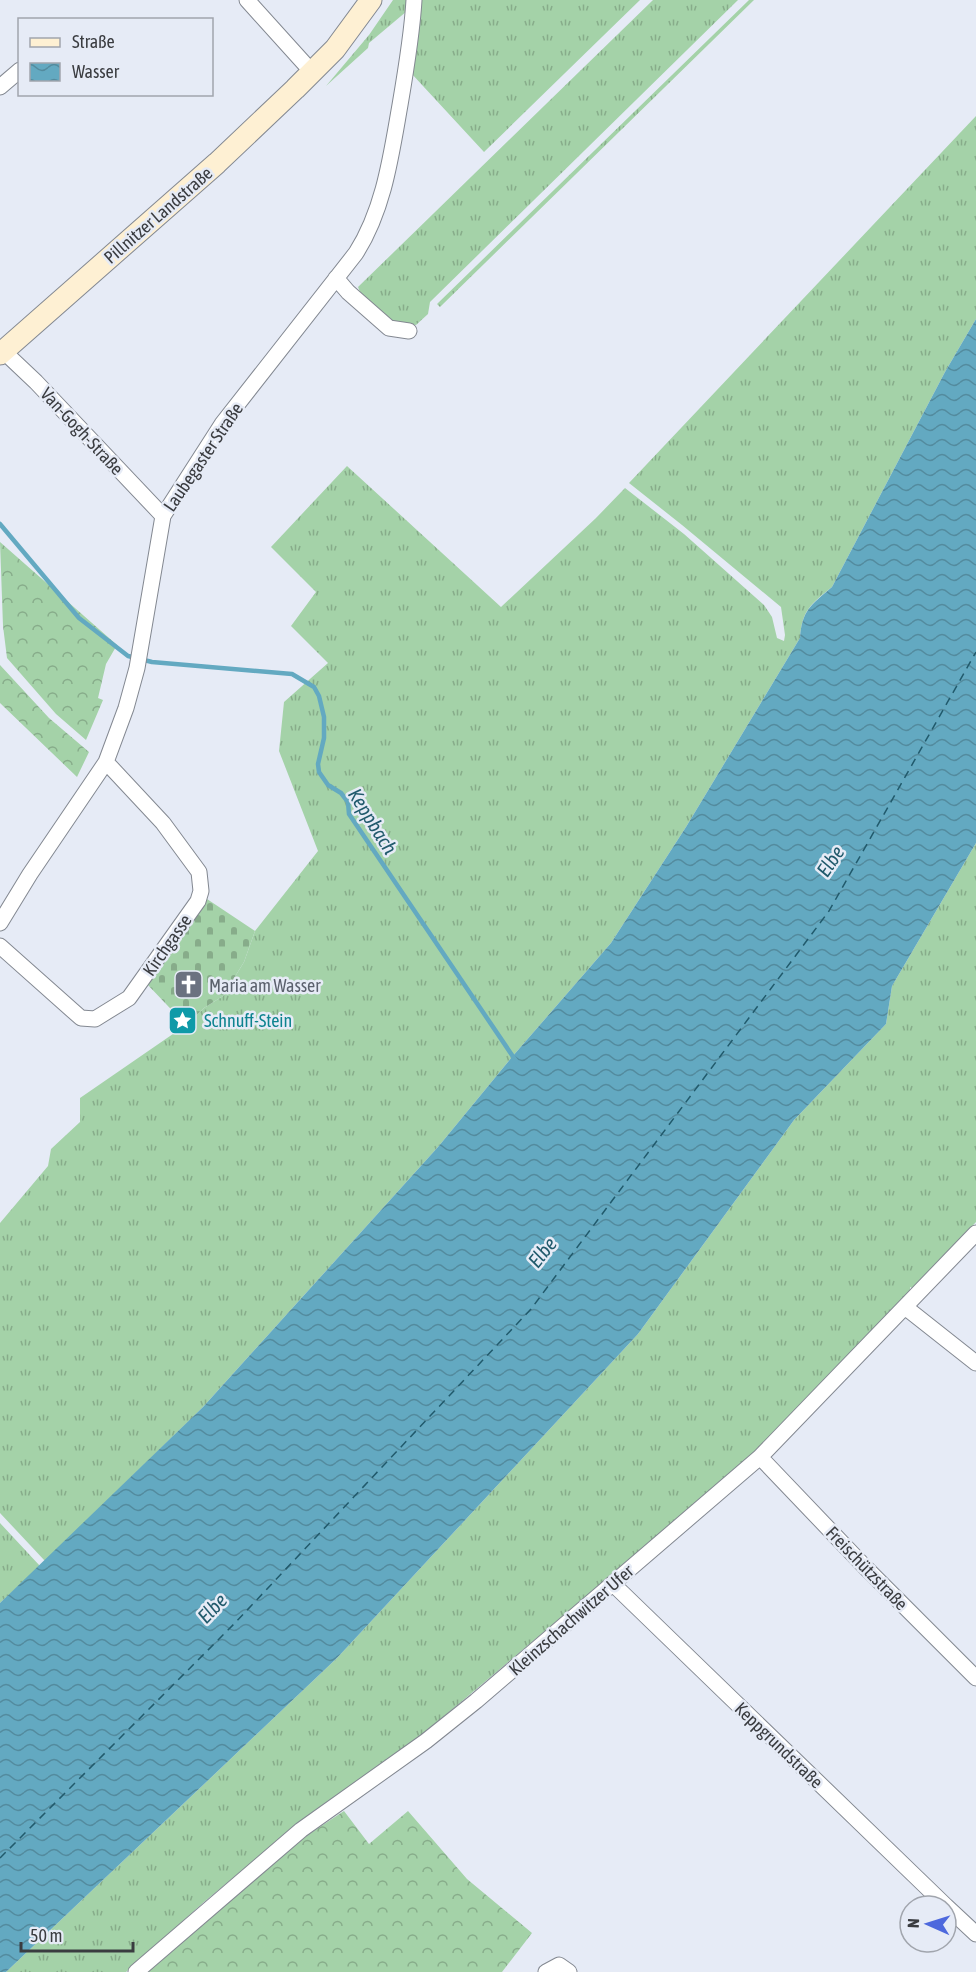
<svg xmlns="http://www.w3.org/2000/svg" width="976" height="1972" font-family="'Asap Condensed',sans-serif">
<defs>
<pattern id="grass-tufts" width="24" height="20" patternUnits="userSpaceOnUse" patternTransform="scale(1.5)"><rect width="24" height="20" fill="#a4d2a8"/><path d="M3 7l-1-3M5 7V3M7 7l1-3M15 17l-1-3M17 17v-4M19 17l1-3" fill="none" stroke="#87ac8a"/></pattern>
<pattern id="forest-crowns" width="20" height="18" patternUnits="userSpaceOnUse" patternTransform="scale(1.5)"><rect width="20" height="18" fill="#a4d2a8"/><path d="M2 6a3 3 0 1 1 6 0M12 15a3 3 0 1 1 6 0" fill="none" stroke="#87ac8a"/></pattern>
<pattern id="cemetery-stones" width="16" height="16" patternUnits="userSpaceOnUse" patternTransform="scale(1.5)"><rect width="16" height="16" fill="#a4d2a8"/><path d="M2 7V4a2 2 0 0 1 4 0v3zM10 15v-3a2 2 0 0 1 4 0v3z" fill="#87ac8a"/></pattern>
<pattern id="water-waves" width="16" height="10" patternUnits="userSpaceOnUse" patternTransform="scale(1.5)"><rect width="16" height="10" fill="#63a9c1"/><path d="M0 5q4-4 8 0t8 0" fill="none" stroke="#538b9e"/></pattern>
</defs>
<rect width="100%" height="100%" fill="#e6ebf6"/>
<path fill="url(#grass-tufts)" d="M 393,0 L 406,0 L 407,11 L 369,43 L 368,48 L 326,86 L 369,35 Z
M 418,0 L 640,0 L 484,152 L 411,73 Z
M 653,0 L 738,0 L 430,302 L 428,314 L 416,325 L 391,322 L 362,297 L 358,287 Z
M 749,0 L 754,0 L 440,307 L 437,304 Z
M 976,116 L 976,319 L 945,372 L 832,587 C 811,604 802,610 800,638 L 686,827 L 611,943 L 512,1057 L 438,1147 L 203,1407 L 45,1561 L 0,1513 L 0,1223 L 48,1166 L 51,1149 L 80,1122 L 80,1098 L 186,1025 L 204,1008 L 223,996 L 244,962 L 255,931 L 318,851 L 279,751 L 284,702 L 328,663 L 291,626 L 316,592 L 271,547 L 347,466 L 501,607 L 596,518 L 625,488 L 684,534 L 764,605 L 772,617 L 777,638 L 784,641 L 785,635 L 781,607 L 682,525 L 629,483 Z
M 976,843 L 976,1222 L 914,1289 L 910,1287 L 910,1292 L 754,1454 L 422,1735 L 299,1823 L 204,1902 L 126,1972 L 6,1972 L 337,1658 L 638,1334 L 794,1120 L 886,1024 L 892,986 Z
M 0,1523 L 40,1566 L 0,1603 Z"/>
<path fill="url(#forest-crowns)" d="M 0,542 L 117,645 L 106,664 L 98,698 L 103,700 L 86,740 L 56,714 L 7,658 L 3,626 Z
M 0,665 L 49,718 L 89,752 L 77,777 L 0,703 Z
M 344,1811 L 369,1844 L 408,1811 L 467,1879 L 532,1933 L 502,1972 L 143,1972 L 300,1840 Z"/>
<path fill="url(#cemetery-stones)" d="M 207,899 L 255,931 L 244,962 L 223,996 L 204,1008 L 186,1025 L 147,984 Z"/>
<path fill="url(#water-waves)" d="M 976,319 L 976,843 L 892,986 L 886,1024 L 794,1120 L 638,1334 L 337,1658 L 6,1972 L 0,1972 L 0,1603 L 203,1407 L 438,1147 L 512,1057 L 611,943 L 686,827 L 800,638 C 802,610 811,605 832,587 L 945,372 Z"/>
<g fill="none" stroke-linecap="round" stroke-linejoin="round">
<path stroke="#63a9c1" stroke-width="4.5" d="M 0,524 L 79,618 L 128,656 L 152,662 L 292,674 L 314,687 L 319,696 L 324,717 L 324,738 L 318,764 L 319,772 L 328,785 L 341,793 L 348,802 L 349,814 L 516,1061"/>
<path stroke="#215a6c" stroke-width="1.5" stroke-dasharray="8 6" stroke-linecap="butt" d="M 0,1858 L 234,1624 L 531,1309 L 829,911 L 976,652"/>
<defs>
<path id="minor" d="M 247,0 L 312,72
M 0,87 L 20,70
M 336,278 L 348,292 L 389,328 L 409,331
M 0,348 L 36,382 L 163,516
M 0,923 L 30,874 L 106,762 L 126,708 L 137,668 L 163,516 L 222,424 L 356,253 C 384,209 391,156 400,105 C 406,70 412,35 414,0
M 0,946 L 81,1018 L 95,1019 L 129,998 L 198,901 L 201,891 L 199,872 L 163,823 L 106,762
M 905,1307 L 976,1363
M 760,1457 L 865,1567 L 976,1678
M 613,1584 L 946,1906
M 946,1906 L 976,1934
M 136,1972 L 301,1830 L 426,1741 L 476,1701 L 760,1457 L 976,1233
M 546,1972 L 559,1965 L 569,1972"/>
<path id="secondary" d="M 0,354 L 217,163 L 295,89 L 335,49 L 371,0"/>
</defs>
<use href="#minor" stroke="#838891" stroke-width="17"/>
<use href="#secondary" stroke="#838891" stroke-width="23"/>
<use href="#minor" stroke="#fff" stroke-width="15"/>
<use href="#secondary" stroke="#fef0d3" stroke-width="21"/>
</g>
<defs>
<symbol id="church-square" viewBox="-11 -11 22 22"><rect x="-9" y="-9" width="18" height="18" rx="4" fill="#6b7280" stroke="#e6ebf6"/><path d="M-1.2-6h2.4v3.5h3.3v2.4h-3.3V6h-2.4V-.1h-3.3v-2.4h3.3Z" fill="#fff"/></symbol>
<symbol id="sight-square" viewBox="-11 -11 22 22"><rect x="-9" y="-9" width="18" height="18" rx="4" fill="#0f9aa8" stroke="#e6ebf6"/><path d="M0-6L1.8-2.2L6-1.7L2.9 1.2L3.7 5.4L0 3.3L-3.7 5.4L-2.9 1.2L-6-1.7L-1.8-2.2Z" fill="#fff"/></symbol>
</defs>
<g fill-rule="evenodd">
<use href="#church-square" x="172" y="968" width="33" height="33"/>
<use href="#sight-square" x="166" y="1004" width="33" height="33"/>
</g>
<g text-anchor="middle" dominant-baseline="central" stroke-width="5" stroke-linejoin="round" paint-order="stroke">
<g font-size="18" fill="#3a3c40" stroke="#e6ebf6">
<text transform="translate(158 215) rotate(-41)">Pillnitzer Landstraße</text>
<text transform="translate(82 431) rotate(47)">Van-Gogh-Straße</text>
<text transform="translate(203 457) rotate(-56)">Laubegaster Straße</text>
<text transform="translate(167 945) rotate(-55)">Kirchgasse</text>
<text transform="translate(867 1568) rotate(46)">Freischützstraße</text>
<text transform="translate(571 1620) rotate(-41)">Kleinzschachwitzer Ufer</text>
<text transform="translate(779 1745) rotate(44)">Keppgrundstraße</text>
</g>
<g font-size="18" fill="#5b616d" stroke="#e6ebf6" text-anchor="start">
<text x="209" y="985">Maria am Wasser</text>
</g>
<g font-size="18" fill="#0d838f" stroke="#e6ebf6" text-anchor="start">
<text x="204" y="1020">Schnuff-Stein</text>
</g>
<g font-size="20" font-style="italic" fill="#215a6c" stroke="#e6ebf6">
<text transform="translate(373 821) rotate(58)">Keppbach</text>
<text transform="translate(830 861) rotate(-56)">Elbe</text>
<text transform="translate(542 1252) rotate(-51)">Elbe</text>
<text transform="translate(212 1608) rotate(-46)">Elbe</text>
</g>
</g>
<rect x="18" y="18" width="195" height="78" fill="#e6ebf6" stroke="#a1a5ad" stroke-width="1.5"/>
<rect x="30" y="38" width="30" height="9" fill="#fef0d3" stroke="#a1a5ad" stroke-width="1.5"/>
<text x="72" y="48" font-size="18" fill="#3a3c40">Straße</text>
<rect x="30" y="63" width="30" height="18" fill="url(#water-waves)" stroke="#a1a5ad" stroke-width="1.5"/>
<text x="72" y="78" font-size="18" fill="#3a3c40">Wasser</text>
<g transform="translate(928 1924) rotate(273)"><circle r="28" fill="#e6ebf6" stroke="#a1a5ad" stroke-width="1.5"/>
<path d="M0-4.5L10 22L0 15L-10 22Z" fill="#4d68dd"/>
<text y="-9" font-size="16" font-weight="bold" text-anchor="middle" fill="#3a3c40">N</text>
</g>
<path d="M21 1942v9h112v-9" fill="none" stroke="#3a3c40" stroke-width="3"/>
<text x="30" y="1942" font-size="18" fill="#3a3c40" stroke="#e6ebf6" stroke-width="4.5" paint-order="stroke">50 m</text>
</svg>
